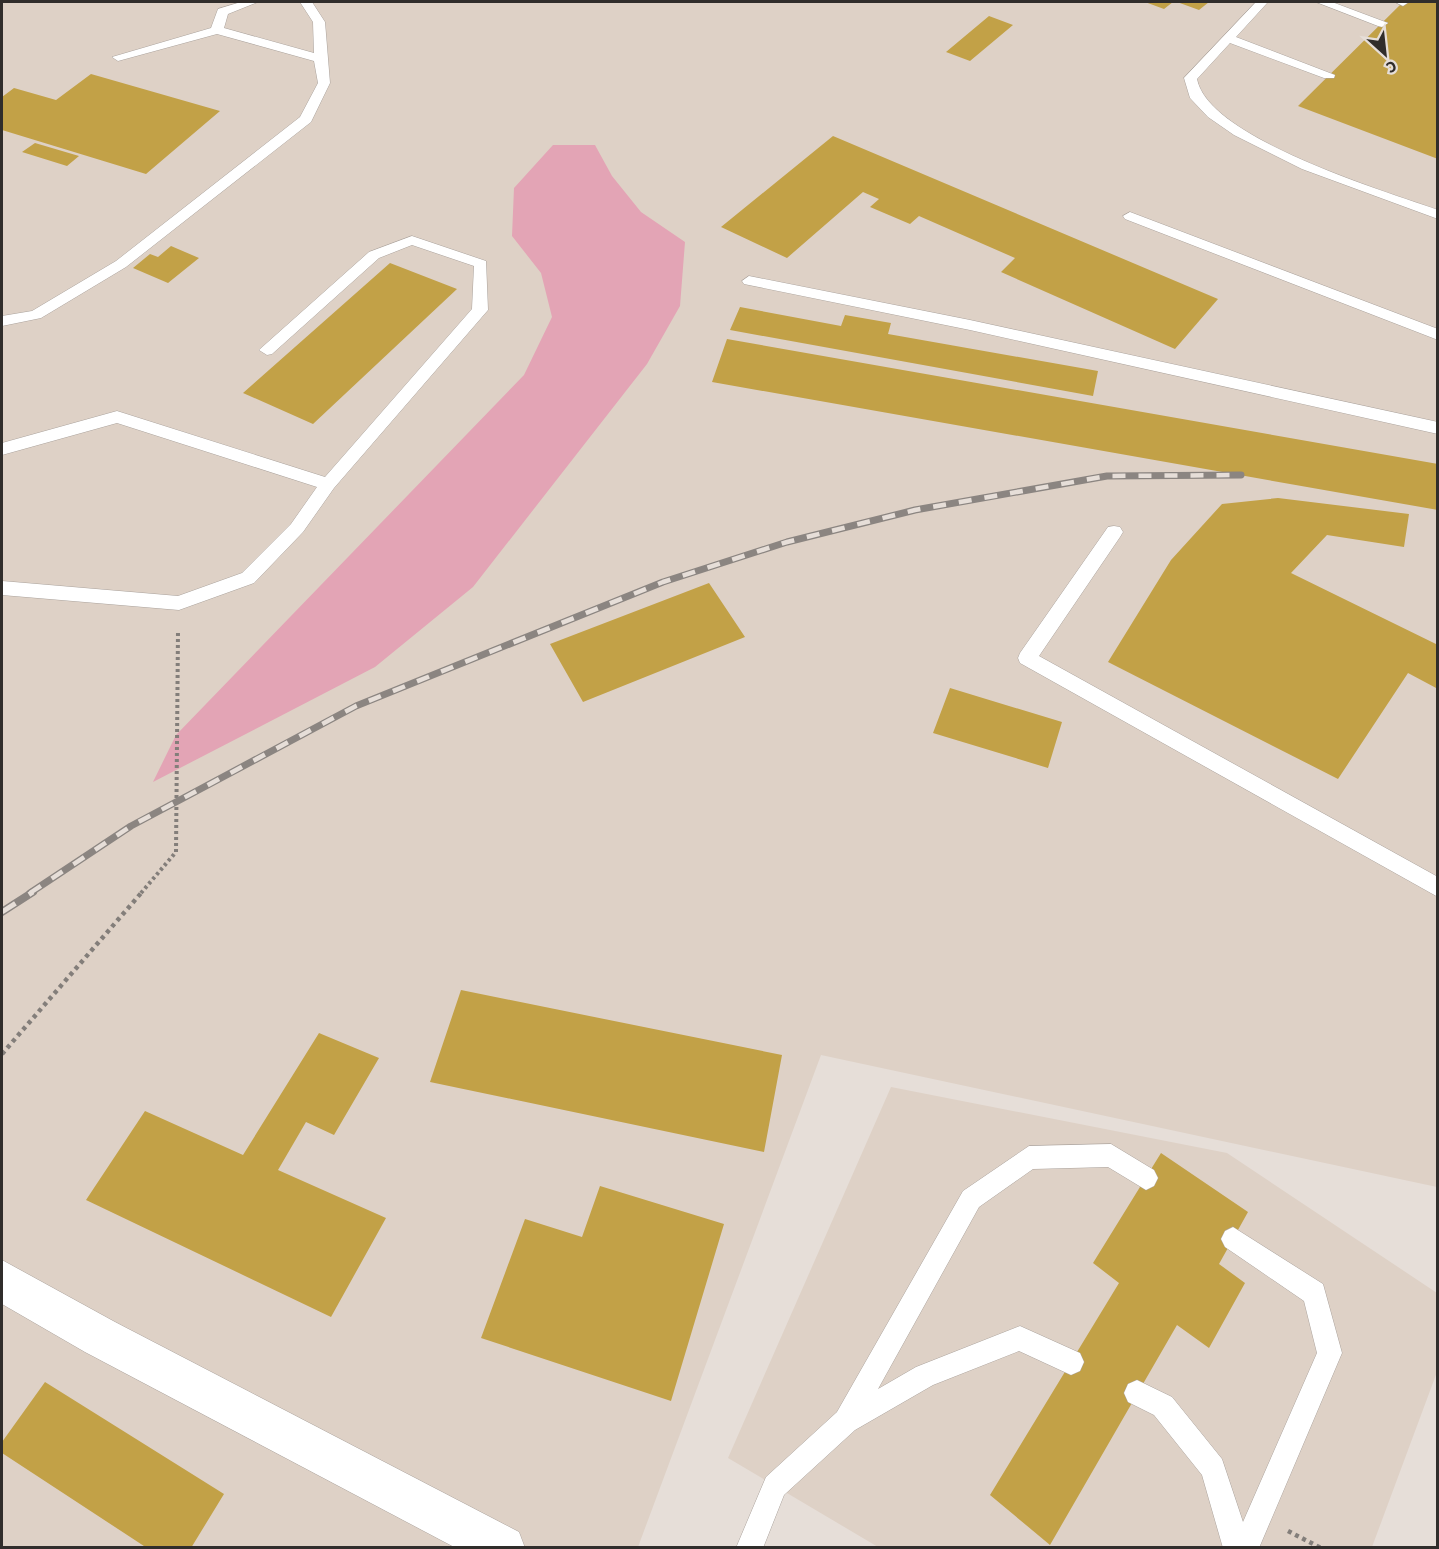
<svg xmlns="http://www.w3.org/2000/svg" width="1439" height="1549" font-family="'Source Sans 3',sans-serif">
<rect width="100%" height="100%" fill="#e6ded8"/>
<path fill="#ded1c6" d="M 2,2 L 1437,2 L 1437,1187 L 821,1055 L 638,1547 L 2,1548 Z
M 891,1087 L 1227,1153 L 1437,1293 L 1437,1372 L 1372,1547 L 878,1547 L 728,1458 Z"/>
<path fill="#e3a4b5" d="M 553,145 L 595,145 L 612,176 L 641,212 L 685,242 L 680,306 L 647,364 L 473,587 L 375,667 L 153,782 L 176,735 L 524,375 L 552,317 L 541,273 L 512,236 L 514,188 Z"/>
<path fill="#c2a147" d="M 1145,2 L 1173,2 L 1164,9 Z
M 1177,2 L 1209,2 L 1199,10 Z
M 1403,2 L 1438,2 L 1438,159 L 1298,106 Z
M 989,16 L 1013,25 L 970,61 L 946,52 Z
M 91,74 L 220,111 L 146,174 L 2,130 L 2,97 L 14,88 L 56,100 Z
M 833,136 L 1218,299 L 1175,349 L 1001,272 L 1015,258 L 919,216 L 910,224 L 870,207 L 879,199 L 863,192 L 787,258 L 721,227 Z
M 35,143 L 79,156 L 67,166 L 22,152 Z
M 171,246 L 199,258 L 168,283 L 133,268 L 150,254 L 158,257 Z
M 390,263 L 457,289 L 313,424 L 243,393 Z
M 740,307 L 841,326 L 845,315 L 891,323 L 888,334 L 1098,371 L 1093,396 L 730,330 Z
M 727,339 L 1438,464 L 1438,510 L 712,382 Z
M 1278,498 L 1409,514 L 1404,547 L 1327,535 L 1291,573 L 1438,645 L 1438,689 L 1408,673 L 1338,779 L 1108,662 L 1171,560 L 1222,504 Z
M 709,583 L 745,637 L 583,702 L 550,644 Z
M 950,688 L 1062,722 L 1048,768 L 933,733 Z
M 461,990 L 782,1055 L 764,1152 L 430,1082 Z
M 319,1033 L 379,1058 L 334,1135 L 306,1122 L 278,1170 L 386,1218 L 331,1317 L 86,1200 L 145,1111 L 243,1155 Z
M 1161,1153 L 1248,1212 L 1219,1264 L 1245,1283 L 1209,1348 L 1177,1325 L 1050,1545 L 990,1495 L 1119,1283 L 1093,1263 Z
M 600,1186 L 724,1224 L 671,1401 L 481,1338 L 525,1219 L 582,1237 Z
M 45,1382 L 224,1494 L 191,1548 L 147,1548 L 2,1453 L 2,1442 Z"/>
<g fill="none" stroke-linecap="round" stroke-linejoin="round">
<defs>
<path id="service" d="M 241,2 L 258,2 L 228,14 L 224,28 L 314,53 L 313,22 L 300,2 L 312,2 L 325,22 L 330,83 L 311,122 L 126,267 L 41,318 L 2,326 L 2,316 L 32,311 L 116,261 L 300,117 L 318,83 L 314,61 L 217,34 L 118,61 L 112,57 L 211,28 L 218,9 Z
M 1256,2 L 1268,2 L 1236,37 L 1335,75 L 1334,78 L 1324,78 L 1230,43 L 1197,79 C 1208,138 1384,191 1438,210 L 1438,219 L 1302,169 L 1234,135 L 1208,117 L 1190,98 L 1184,78 Z
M 1316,2 L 1332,2 L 1388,23 L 1382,27 L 1378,26 Z
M 1395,2 L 1409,2 L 1403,6 Z
M 1130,212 L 1438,329 L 1438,340 L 1125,219 L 1123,216 Z
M 412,236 L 486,261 L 488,310 L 334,488 L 303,532 L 254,583 L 179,610 L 2,595 L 2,581 L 178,596 L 242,573 L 291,524 L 317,487 L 117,423 L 2,455 L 2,443 L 117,411 L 325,477 L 472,309 L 474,266 L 412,245 L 379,258 L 272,354 L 267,355 L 259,350 L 369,252 Z
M 749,276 L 970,320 L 1438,422 L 1438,434 L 970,330 L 744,284 L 742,281 Z
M 1114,526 L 1120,527 L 1123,532 L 1120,537 L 1039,656 L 1438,877 L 1438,897 L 1020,663 L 1018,658 L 1020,653 L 1108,527 Z
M 1111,1144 L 1154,1170 L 1158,1178 L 1154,1186 L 1146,1190 L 1108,1167 L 1033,1169 L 979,1207 L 878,1389 L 916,1367 L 1020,1326 L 1080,1353 L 1084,1362 L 1080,1371 L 1071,1375 L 1019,1351 L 933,1385 L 855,1430 L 784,1495 L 763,1548 L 736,1548 L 766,1477 L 837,1412 L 963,1191 L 1029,1146 Z
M 1233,1227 L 1323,1284 L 1342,1353 L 1259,1548 L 1223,1548 L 1202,1475 L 1154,1415 L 1128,1402 L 1124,1393 L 1128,1384 L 1137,1380 L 1172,1397 L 1222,1459 L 1243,1522 L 1317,1353 L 1304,1301 L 1225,1247 L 1221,1239 L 1225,1231 Z"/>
<path id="minor" d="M 2,1260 L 115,1322 L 519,1532 L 525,1548 L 456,1548 L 85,1352 L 2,1304 Z"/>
</defs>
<use href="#service" stroke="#aba39d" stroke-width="1"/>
<use href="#minor" stroke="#aba39d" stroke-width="1"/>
<path stroke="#837e7a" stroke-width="4" stroke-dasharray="3 3" stroke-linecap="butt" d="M 141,893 L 176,852 L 178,631"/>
<path stroke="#837e7a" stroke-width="4.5" stroke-dasharray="4 4" stroke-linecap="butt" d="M 2,1054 L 142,892
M 1288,1531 L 1321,1548"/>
<use href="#service" fill="#fff" fill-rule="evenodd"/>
<use href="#minor" fill="#fff" fill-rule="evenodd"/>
<defs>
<path id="rail-far1" d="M 30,893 L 131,826 L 356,706 L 663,582 L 787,542 L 915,510 L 1107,476 L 1241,475"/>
<path id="rail" d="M 2,912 L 33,892"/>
</defs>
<use href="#rail-far1" stroke="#8b8581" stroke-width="7"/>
<use href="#rail" stroke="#8b8581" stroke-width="8"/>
<use href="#rail-far1" stroke="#e6ded8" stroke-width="4.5" stroke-dasharray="13" stroke-linecap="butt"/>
<use href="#rail" stroke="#e6ded8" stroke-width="5" stroke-dasharray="16" stroke-linecap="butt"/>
</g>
<rect width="1439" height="1549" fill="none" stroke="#302d2b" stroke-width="6"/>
<g transform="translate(1385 54) rotate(153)" stroke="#e6ded8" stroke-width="4.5" paint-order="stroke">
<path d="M0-4.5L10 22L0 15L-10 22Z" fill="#302d2b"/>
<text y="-9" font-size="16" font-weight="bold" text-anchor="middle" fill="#302d2b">С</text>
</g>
</svg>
